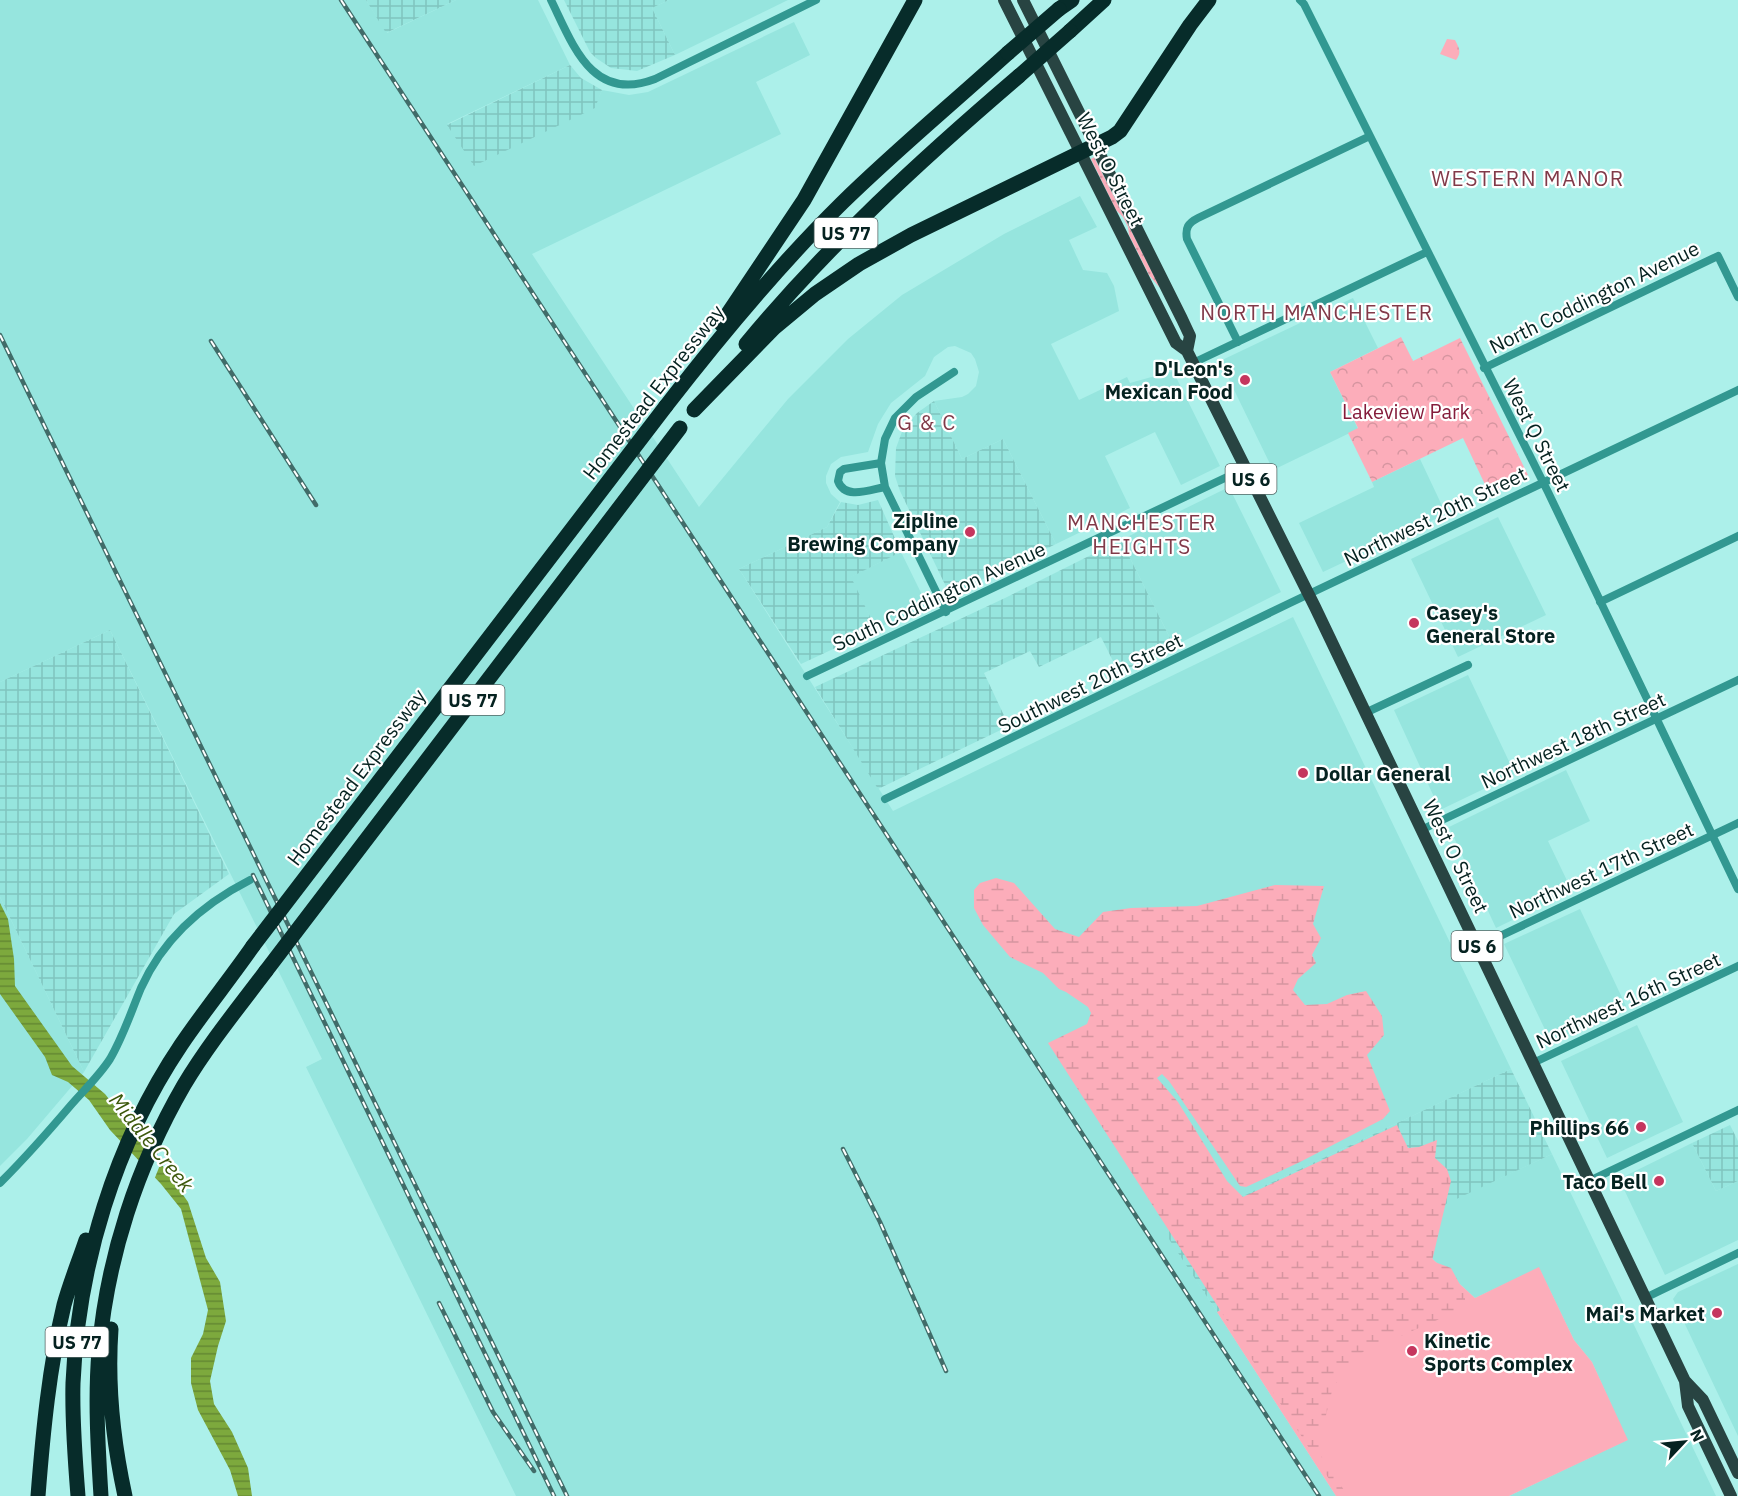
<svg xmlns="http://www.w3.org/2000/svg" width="1738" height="1496" font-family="'IBM Plex Sans',sans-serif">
<defs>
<pattern id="industrial-grid" width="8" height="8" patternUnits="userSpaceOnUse" patternTransform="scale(1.5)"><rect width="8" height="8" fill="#96e5de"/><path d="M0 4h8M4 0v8" fill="none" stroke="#80c4be"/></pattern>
<pattern id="wetland-marsh" width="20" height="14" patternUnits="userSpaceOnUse" patternTransform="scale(1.5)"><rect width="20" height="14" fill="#fcadba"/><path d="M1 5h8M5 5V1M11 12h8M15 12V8" fill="none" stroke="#d695a0"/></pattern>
<pattern id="park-crowns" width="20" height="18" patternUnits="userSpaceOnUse" patternTransform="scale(1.5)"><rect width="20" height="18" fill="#fcadba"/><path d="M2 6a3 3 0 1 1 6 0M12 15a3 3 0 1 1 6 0" fill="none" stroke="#d695a0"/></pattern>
<pattern id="garden-dots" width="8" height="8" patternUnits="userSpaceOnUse" patternTransform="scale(1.5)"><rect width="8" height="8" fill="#fcadba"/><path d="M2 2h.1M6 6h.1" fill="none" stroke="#d695a0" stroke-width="1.8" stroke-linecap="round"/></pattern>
<pattern id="water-rules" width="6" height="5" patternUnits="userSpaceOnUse" patternTransform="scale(1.5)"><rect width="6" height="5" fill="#7da93d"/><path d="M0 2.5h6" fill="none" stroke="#648933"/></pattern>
</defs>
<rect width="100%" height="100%" fill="#acf0ea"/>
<path fill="#96e5de" d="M 0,0 L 366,0 L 387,33 L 456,0 L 538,0 L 570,65 L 447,124 L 594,108 L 602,90 L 629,95 L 648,92 L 794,22 L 810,55 L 756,82 L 781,134 L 532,254 L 699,507 L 788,399 L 848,339 L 902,295 L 1004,234 L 1080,196 L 1097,227 L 1069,240 L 1083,270 L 1107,273 L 1114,286 L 1119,311 L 1051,344 L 1079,400 L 1127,377 L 1130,383 L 1173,371 L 1220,466 L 1181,485 L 1155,432 L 1105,456 L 1130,508 L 1056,544 L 1003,439 L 962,459 L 934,401 L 962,397 L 968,394 L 976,386 L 979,372 L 975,359 L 971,353 L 955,346 L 948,347 L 934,357 L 925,376 L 891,403 L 878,424 L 868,452 L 841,457 L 831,464 L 826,476 L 826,483 L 831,494 L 840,502 L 827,527 L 739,569 L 893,811 L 1293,617 L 1511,1069 L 1166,1233 L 1336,1496 L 516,1496 L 306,1067 L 322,1059 L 110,630 L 0,682 Z
M 669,0 L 788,0 L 675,55 L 652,8 Z
M 1353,298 L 1378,348 L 1330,372 L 1358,429 L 1273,470 L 1220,361 Z
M 1420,459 L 1446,514 L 1323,572 L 1299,523 L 1374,487 L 1372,482 Z
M 1229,487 L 1281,592 L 1174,646 L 1121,540 Z
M 1498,517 L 1546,615 L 1458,657 L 1411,559 Z
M 901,552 L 927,605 L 876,629 L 850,577 Z
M 1468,675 L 1515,774 L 1440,810 L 1394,710 Z
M 1566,770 L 1590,821 L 1548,841 L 1572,891 L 1496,928 L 1449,827 Z
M 0,897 L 84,1072 L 27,1139 L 0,1166 Z
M 1580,909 L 1626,1006 L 1551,1042 L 1504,944 Z
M 1637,1025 L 1683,1122 L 1607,1158 L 1561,1061 Z
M 1692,1143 L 1716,1191 L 1738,1181 L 1738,1240 L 1665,1275 L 1619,1179 Z
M 1552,1154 L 1716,1496 L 1509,1496 L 1627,1440 L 1592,1362 L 1574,1340 L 1539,1268 L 1475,1298 L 1425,1252 L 1442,1205 Z
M 1738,1264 L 1738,1436 L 1673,1299 L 1678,1292 Z"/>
<path fill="url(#industrial-grid)" d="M 366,0 L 456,0 L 386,33 Z
M 564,0 L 669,0 L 652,8 L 675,55 L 637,71 L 611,68 L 596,58 L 590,52 Z
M 570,65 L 581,78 L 602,90 L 595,108 L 474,166 L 447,125 Z
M 934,401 L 962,459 L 1003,439 L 1056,544 L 950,595 L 900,491 L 895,476 L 896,448 L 903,429 L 917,413 Z
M 878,500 L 901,552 L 851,577 L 876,629 L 801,664 L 739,569 L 827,527 L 841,502 L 858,505 Z
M 1121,540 L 1174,646 L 1119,673 L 1101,637 L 1039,667 L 1030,651 L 984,673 L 1009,726 L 878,789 L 815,687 L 1005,598 Z
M 110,630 L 229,874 L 174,914 L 84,1072 L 0,897 L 0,682 Z
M 1511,1069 L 1552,1154 L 1217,1312 L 1165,1233 Z
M 1730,1125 L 1738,1141 L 1738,1181 L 1716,1191 L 1692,1143 Z"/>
<path fill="#fcadba" d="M 1442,1205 L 1425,1252 L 1475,1298 L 1539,1267 L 1574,1340 L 1592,1362 L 1628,1440 L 1509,1496 L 1336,1496 L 1217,1312 Z"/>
<path fill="url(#wetland-marsh)" d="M 996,878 L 1014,883 L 1055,929 L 1079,937 L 1103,912 L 1131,908 L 1197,906 L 1275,885 L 1324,886 L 1313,924 L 1321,938 L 1312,955 L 1316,963 L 1298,979 L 1293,990 L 1305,1005 L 1327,1004 L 1347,995 L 1366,991 L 1382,1016 L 1384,1035 L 1367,1055 L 1390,1111 L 1383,1119 L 1300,1162 L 1246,1187 L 1240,1186 L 1169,1081 L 1162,1074 L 1157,1078 L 1178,1102 L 1227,1181 L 1243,1197 L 1397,1125 L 1408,1148 L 1419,1147 L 1437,1140 L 1435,1158 L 1447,1169 L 1451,1181 L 1432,1261 L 1451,1268 L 1465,1294 L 1465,1308 L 1359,1354 L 1333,1387 L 1321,1435 L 1321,1456 L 1348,1496 L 1340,1496 L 1048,1043 L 1087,1024 L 1091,1013 L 1088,1007 L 1066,992 L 1059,989 L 1043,973 L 1010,957 L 983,925 L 974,908 L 974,890 L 980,883 Z"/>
<path fill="url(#park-crowns)" d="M 1447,39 L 1455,40 C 1459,48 1462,52 1456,60 L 1440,54 Z
M 1401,337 L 1413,361 L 1460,338 L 1528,475 L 1489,493 L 1463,438 L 1372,482 L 1348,433 L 1358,428 L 1330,372 Z"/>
<path fill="url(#garden-dots)" d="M 1094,157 L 1159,286 L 1159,287 L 1149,275 L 1129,235 L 1128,227 L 1123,217 L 1116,210 L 1091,159 Z"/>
<path fill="url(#water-rules)" d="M 0,903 L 8,919 L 14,959 L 15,986 L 72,1066 L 105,1094 L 165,1169 L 188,1202 L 206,1258 L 220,1282 L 226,1321 L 218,1346 L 210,1381 L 214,1404 L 232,1432 L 248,1468 L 252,1496 L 238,1496 L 230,1470 L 198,1410 L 191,1383 L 191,1358 L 203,1334 L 208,1310 L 181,1209 L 161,1184 L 110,1130 L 89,1100 L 68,1082 L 52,1075 L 45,1057 L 0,994 Z"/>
<path fill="#acf0ea" d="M 148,1142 L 162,1160 L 154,1180 L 139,1164 Z"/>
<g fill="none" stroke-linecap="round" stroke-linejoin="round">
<path stroke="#329891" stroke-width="8" d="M 551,0 C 573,45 592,103 655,79 L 816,0
M 1300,0 L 1304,4 L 1548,492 L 1738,889
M 1238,342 L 1187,239 C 1185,228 1188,223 1198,218 L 1370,136
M 1193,363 L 1427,252
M 1484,368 L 1718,256 L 1738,297
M 881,463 L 844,469 L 840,472 L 838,481 C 845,500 869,490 885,487
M 1600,602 L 1738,536
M 946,612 L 885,487 L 881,463 L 885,439 L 895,418 L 916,397 L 954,372
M 807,676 L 1246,468
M 1365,713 L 1468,665
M 885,799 L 1290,603 L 1738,390
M 1421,830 L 1738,680
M 1477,947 L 1738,823
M 1533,1063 L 1738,966
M 1589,1181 L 1738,1110
M 0,1183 C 25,1158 48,1132 71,1105 C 84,1090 99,1076 110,1059 C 123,1037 131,1012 141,988 C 163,939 203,904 250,880
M 1645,1298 L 1738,1253"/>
<path stroke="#284442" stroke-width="12" d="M 1004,0 L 1176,343 L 1187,351 L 1315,607 L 1685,1381 L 1703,1400 L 1738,1473
M 1023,0 L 1182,319 L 1190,336 L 1187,351
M 1685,1381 L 1688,1406 L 1731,1496"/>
<path stroke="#072c2a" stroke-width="15" d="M 1059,9 L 1072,0
M 1070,31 L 1104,0
M 721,324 L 804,200 L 915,0
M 746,344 C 828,245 922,159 1019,76
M 666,406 C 721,335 778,266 842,203 C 895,151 953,103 1008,53
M 694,410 L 774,328 L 815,294 L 859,264 L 911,235 L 1112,137 L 1120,131 L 1190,25 L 1209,0
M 111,1329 C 107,1385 113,1441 125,1496
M 38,1496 C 43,1432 49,1368 64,1305 C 70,1283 79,1261 86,1240
M 78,1496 C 75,1459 72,1420 73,1383 C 78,1265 115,1143 181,1045 C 204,1011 230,979 253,946
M 101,1496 C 98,1448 95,1399 99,1351 C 107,1258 137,1166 184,1085 C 208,1045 238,1008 266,971"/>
<defs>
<path id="rail" d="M 341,0 L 1319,1496
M 0,335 L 567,1496
M 211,341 L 316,505
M 253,875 L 554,1496
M 843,1149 L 880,1222 L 946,1371
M 439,1303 L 493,1412 L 534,1471"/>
</defs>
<use href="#rail" stroke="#416c69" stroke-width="4.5"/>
<use href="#rail" stroke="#fff" stroke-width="2" stroke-dasharray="7" stroke-linecap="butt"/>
<path stroke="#072c2a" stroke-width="15" d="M 1008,53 L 1059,9
M 1019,76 L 1070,31
M 253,946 L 666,406
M 266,971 L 680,428"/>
</g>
<g fill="#c5365e" stroke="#fff" stroke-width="2">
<circle cx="1245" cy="380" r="6"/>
<circle cx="970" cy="532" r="6"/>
<circle cx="1414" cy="623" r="6"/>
<circle cx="1303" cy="773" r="6"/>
<circle cx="1641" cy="1127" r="6"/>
<circle cx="1659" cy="1181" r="6"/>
<circle cx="1717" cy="1313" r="6"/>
<circle cx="1412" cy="1351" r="6"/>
</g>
<g text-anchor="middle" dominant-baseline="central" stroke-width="4.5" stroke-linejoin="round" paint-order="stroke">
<g fill="#fff" stroke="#506463" stroke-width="1.5">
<rect x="814.5" y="218" width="63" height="30" rx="4.5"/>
<rect x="1225.5" y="464" width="51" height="30" rx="4.5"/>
<rect x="441.5" y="685" width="63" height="30" rx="4.5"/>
<rect x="1451.5" y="931" width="51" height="30" rx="4.5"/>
<rect x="45.5" y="1327" width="63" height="30" rx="4.5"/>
</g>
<g font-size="18" font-weight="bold" fill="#052220">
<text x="846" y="233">US 77</text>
<text x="1251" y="479">US 6</text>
<text x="473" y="700">US 77</text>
<text x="1477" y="946">US 6</text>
<text x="77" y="1342">US 77</text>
</g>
<g font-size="20" fill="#052220" stroke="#fff">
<text transform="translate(1111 169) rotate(63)">West O Street</text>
<text transform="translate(1594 297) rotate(-26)">North Coddington Avenue</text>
<text transform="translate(653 392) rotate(-52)">Homestead Expressway</text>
<text transform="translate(1537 435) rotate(63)">West Q Street</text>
<text transform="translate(1435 516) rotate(-26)">Northwest 20th Street</text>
<text transform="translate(939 596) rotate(-25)">South Coddington Avenue</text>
<text transform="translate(1090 683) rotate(-26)">Southwest 20th Street</text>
<text transform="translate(1573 740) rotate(-25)">Northwest 18th Street</text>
<text transform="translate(356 777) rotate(-53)">Homestead Expressway</text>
<text transform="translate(1456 856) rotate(64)">West O Street</text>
<text transform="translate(1601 870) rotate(-25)">Northwest 17th Street</text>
<text transform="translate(1628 1000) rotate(-25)">Northwest 16th Street</text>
</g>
<g font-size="20" font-weight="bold" fill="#052220" stroke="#fff" text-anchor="end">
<text x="1233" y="368">D'Leon's<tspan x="1233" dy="23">Mexican Food</tspan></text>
<text x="958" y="520">Zipline<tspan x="958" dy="23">Brewing Company</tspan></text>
<text x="1426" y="612" text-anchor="start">Casey's<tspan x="1426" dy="23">General Store</tspan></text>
<text x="1315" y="773" text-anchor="start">Dollar General</text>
<text x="1629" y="1127">Phillips 66</text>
<text x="1647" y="1181">Taco Bell</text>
<text x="1705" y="1313">Mai's Market</text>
<text x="1424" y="1340" text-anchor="start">Kinetic<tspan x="1424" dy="23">Sports Complex</tspan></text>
</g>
<g font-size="20" fill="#851c3b" stroke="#fff">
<text x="1406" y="411">Lakeview Park</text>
</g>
<g font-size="21" letter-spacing="1.5" fill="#813a49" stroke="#fff">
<text x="1528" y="178">WESTERN MANOR</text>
<text x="1317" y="312">NORTH MANCHESTER</text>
<text x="927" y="422">G &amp; C</text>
<text x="1142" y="522">MANCHESTER<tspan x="1142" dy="24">HEIGHTS</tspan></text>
</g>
<g font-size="21" font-style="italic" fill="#3c580b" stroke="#fff">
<text transform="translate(152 1142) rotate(51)">Middle Creek</text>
</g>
</g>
<g transform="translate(1684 1442) rotate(64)" stroke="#ffffff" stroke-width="4.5" paint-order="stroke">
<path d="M0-4.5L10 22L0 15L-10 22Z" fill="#052220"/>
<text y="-9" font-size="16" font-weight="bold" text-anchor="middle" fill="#052220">N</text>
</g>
</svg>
